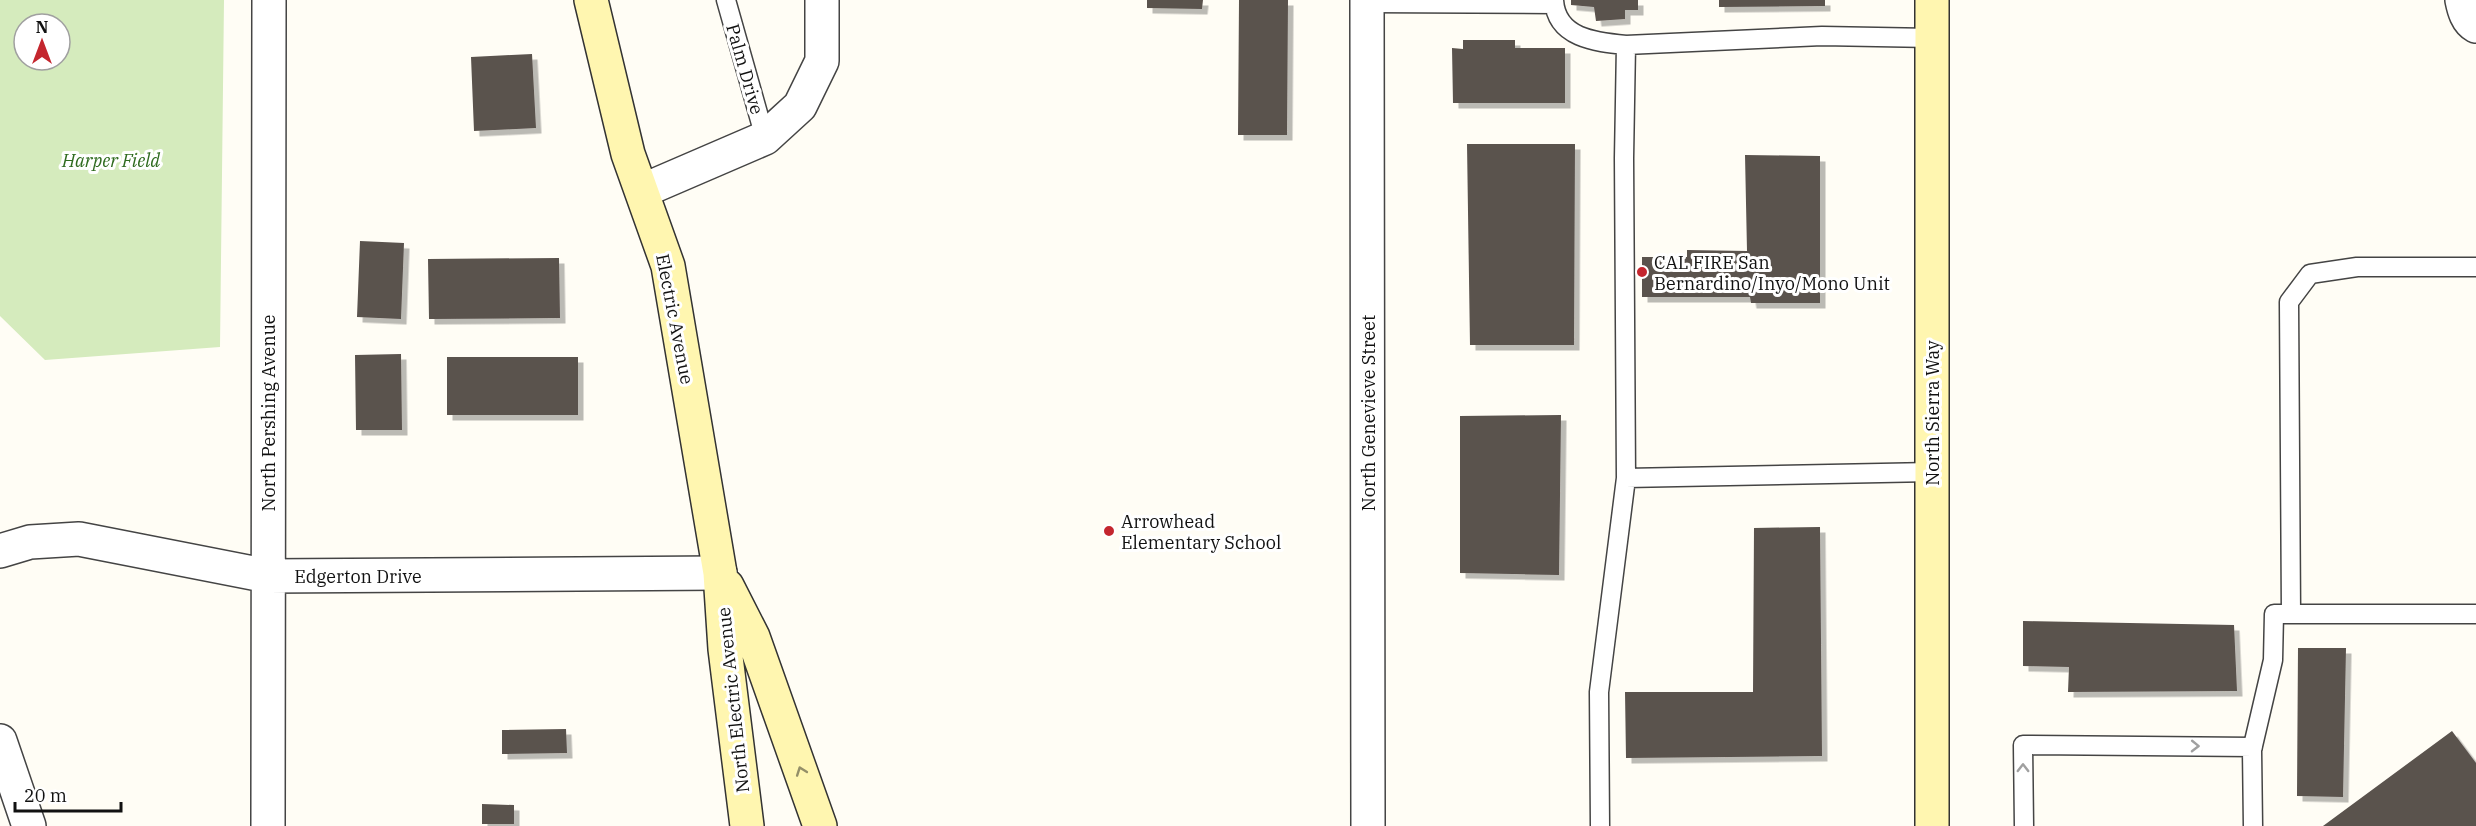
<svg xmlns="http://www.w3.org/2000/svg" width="2476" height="826" font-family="'IBM Plex Serif',serif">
<defs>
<filter id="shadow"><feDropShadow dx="5.5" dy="5.5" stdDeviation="0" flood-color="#0004"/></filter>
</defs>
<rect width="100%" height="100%" fill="#fffdf5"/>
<path fill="#d5ebbd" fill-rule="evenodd" d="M 0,0 L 224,0 L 220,347 L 45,360 L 0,316 ZM 24,24 L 60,24 L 60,60 L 24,60 Z"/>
<path fill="#5a524d" filter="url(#shadow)" d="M 1147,0 L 1203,0 L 1202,9 L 1147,8 Z
M 1239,0 L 1288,0 L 1287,135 L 1238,135 Z
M 1571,0 L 1638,0 L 1638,10 L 1625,10 L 1625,19 L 1596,21 L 1594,7 L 1571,5 Z
M 1719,0 L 1825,0 L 1825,6 L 1719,7 Z
M 1463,40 L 1515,40 L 1515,48 L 1565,48 L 1565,103 L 1453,103 L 1452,48 L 1463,49 Z
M 532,54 L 536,128 L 474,131 L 471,57 Z
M 1467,144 L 1575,144 L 1574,345 L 1470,345 Z
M 1745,155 L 1820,156 L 1820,303 L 1751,303 L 1750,297 L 1642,297 L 1642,257 L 1687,257 L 1687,250 L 1747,251 Z
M 360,241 L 404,243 L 401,319 L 357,317 Z
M 559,258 L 560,318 L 429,319 L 428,259 Z
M 401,354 L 402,430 L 356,430 L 355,355 Z
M 447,357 L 578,357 L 578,415 L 447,415 Z
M 1561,415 L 1559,575 L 1460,573 L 1460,416 Z
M 1820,527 L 1822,756 L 1626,758 L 1625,692 L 1753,692 L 1754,528 Z
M 2023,621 L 2234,625 L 2237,691 L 2068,692 L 2069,667 L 2023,666 Z
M 2298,648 L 2346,648 L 2343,797 L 2297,796 Z
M 566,729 L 567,753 L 502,754 L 502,730 Z
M 2452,731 L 2476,763 L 2476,826 L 2323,826 Z
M 482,804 L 514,805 L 514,824 L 482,824 Z"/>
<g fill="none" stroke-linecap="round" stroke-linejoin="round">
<defs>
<path id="lane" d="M 726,0 L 765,138
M 1554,0 C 1556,38 1595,42 1626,45
M 1367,3 L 1554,4
M 1932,38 L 1822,36 L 1626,45 L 1624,158 L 1626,478 L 1932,472
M 2291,614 L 2289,302 L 2310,274 L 2357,267 L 2476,267
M 1600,826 L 1599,692 L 1626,478
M 2024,826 L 2023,745 L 2253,747
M 2253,826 L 2252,750 L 2273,660 L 2274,614 L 2476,614"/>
<path id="street" d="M 1367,0 L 1368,826
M 2462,0 C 2464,10 2467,21 2476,26
M 642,191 L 765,138 L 800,106 L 822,61 L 822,0
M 0,551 L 30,542 L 79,539 L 268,576 L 720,573
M 0,741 L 29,826
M 268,826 L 269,0"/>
<path id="secondary" d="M 591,0 L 628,154 L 668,266 L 720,573 L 725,649 L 747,826
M 1932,0 L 1932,826
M 727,586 L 753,637 L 820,826"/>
</defs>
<use href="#lane" stroke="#444" stroke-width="21"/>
<use href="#street" stroke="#444" stroke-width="36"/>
<use href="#secondary" stroke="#333" stroke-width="36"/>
<use href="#lane" stroke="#fff" stroke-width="18"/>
<use href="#street" stroke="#fff" stroke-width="33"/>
<use href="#secondary" stroke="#fff6b0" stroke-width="33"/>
</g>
<defs><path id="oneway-chevron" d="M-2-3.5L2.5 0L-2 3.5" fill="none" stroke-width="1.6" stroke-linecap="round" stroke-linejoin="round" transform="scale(1.5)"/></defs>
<g stroke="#a0a0a0">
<use href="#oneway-chevron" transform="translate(2195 746) rotate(1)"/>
<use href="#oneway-chevron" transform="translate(2023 768) rotate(-90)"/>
</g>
<use stroke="#948f68" href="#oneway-chevron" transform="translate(801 771) rotate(-110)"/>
<g fill="#c4262e" stroke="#fff" stroke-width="2">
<circle cx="1642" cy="272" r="6"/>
<circle cx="1109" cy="531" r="6"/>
</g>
<g text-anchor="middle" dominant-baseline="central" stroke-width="6" stroke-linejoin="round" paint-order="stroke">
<g font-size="18" fill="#111" stroke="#fff">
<text transform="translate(745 69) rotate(74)">Palm Drive</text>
<text transform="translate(675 319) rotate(79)">Electric Avenue</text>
<text transform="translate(268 413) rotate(-90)">North Pershing Avenue</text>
<text transform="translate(1368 413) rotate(-90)">North Genevieve Street</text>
<text transform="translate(1932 413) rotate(-90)">North Sierra Way</text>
<text x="358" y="576">Edgerton Drive</text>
<text transform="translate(733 700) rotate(-96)">North Electric Avenue</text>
</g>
<g font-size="18" font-style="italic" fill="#2f6b1f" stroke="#fff">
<text x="111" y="160">Harper Field</text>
</g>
<g font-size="18" fill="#111" stroke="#fff" text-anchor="start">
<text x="1654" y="262">CAL FIRE San<tspan x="1654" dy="21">Bernardino/Inyo/Mono Unit</tspan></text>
<text x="1121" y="521">Arrowhead<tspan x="1121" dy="21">Elementary School</tspan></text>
</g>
</g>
<g transform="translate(42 42)"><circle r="28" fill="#ffffff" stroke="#a0a0a0" stroke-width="1.5"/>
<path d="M0-4.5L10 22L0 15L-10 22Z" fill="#c4262e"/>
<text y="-9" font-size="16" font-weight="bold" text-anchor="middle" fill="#111111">N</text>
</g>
<path d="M15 802v9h106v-9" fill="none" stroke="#111111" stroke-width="3"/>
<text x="24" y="802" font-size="18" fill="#111111" stroke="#ffffff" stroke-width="4.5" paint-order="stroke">20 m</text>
</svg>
